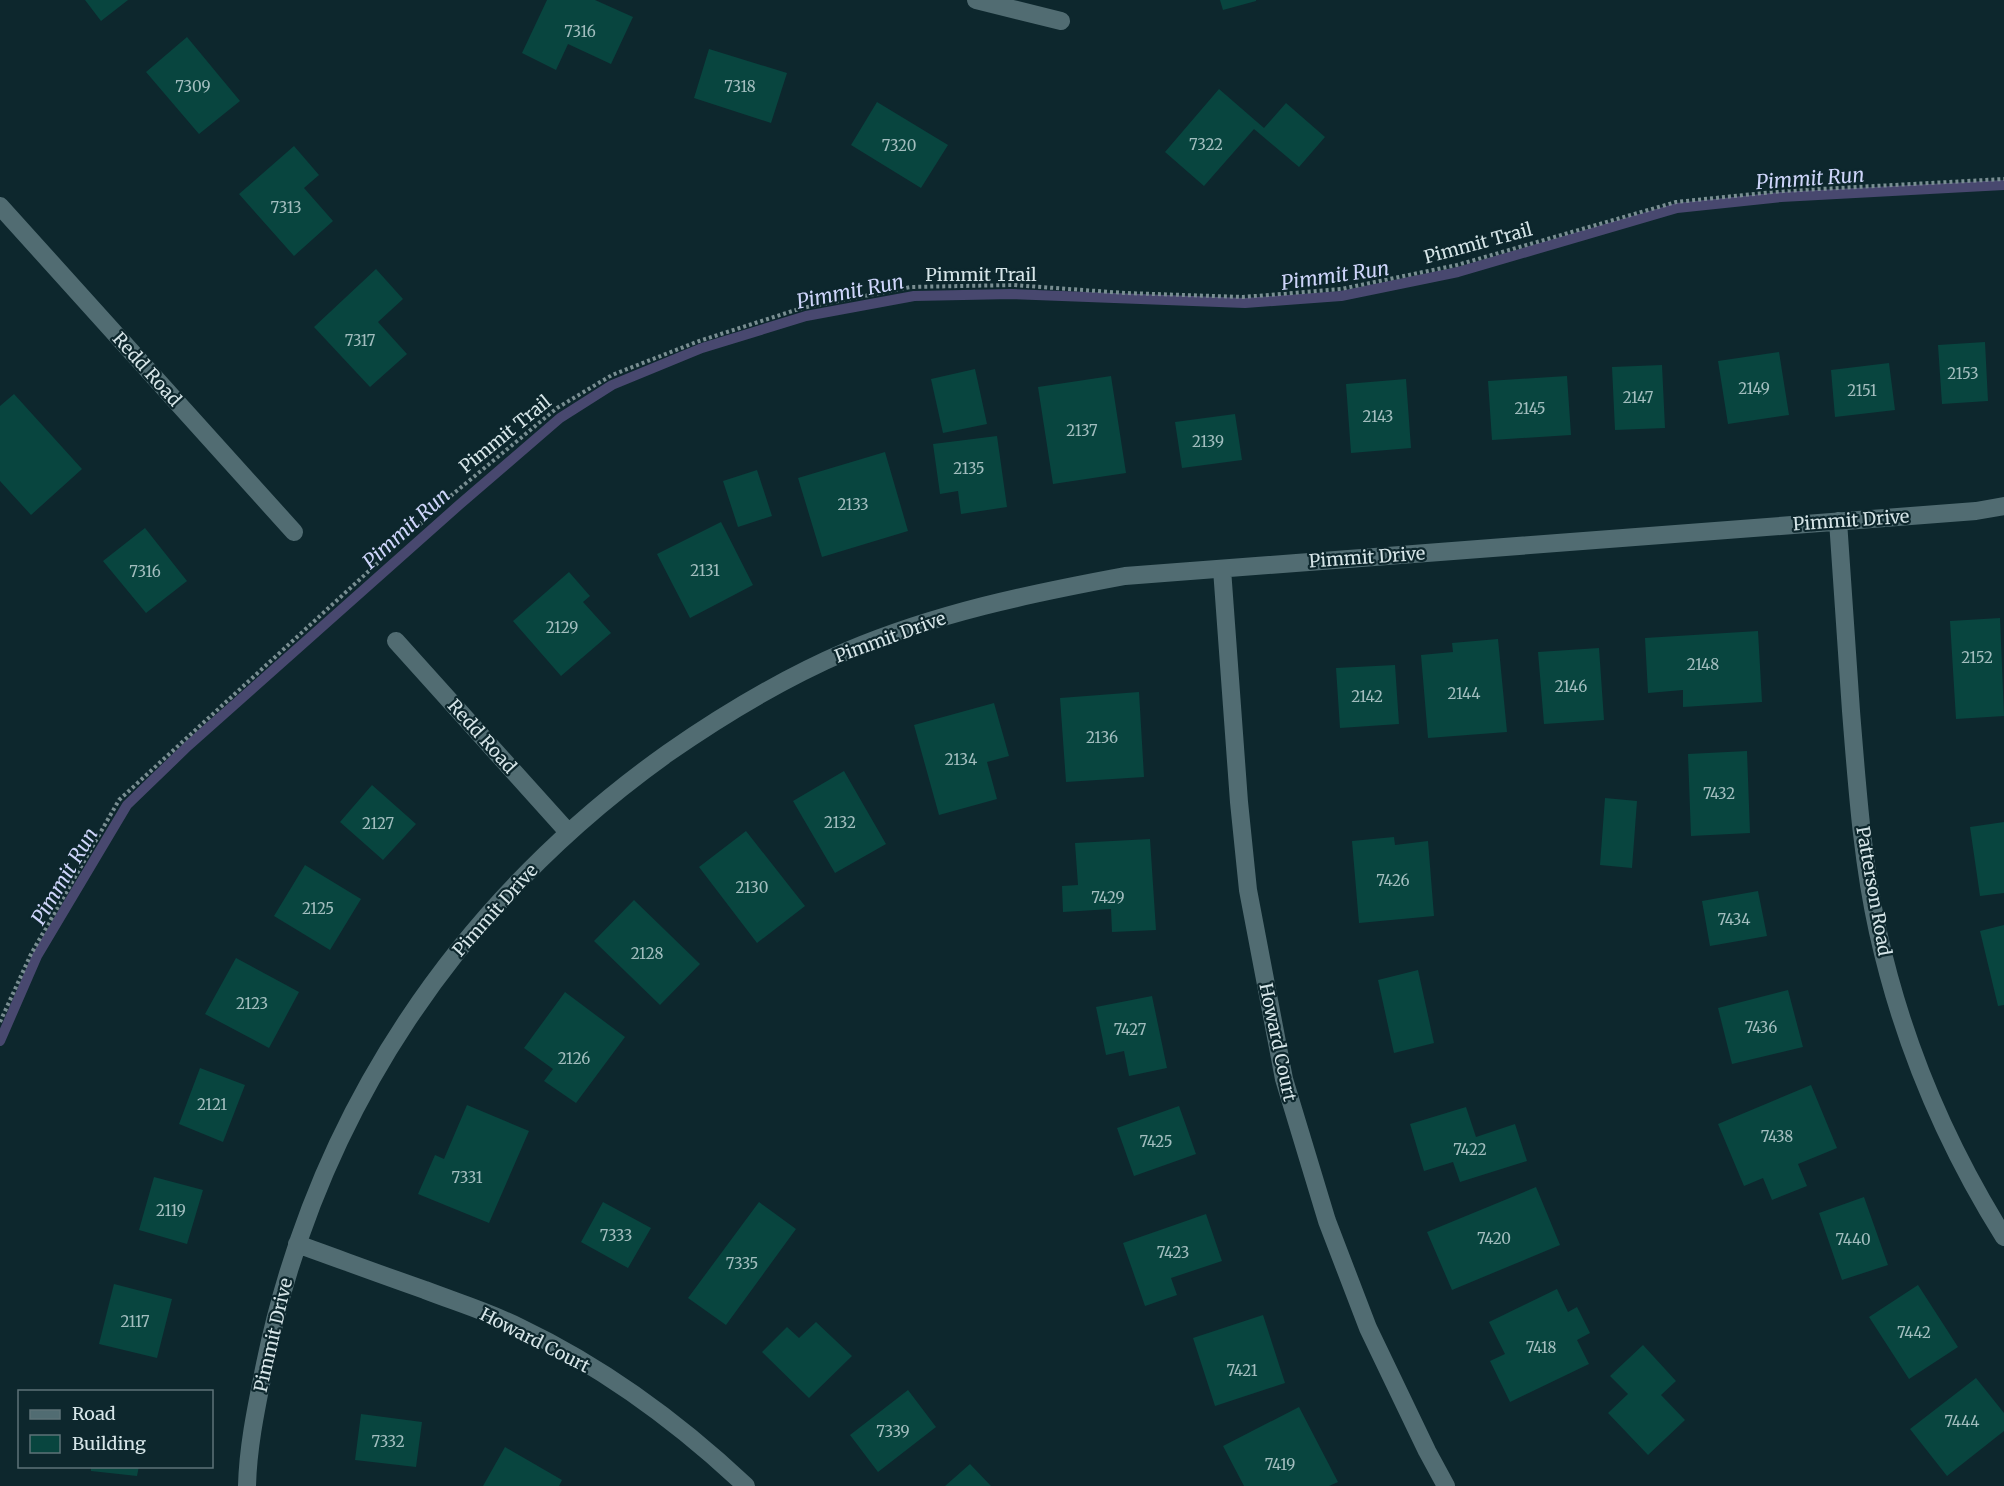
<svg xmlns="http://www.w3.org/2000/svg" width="2004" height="1486" font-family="Merriweather,serif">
<rect width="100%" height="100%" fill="#0d272d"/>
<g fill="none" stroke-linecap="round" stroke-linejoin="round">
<path stroke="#48486f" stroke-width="10" d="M 0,1041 L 37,956 L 127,805 L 188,746 L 459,505 L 560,418 L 612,385 L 702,348 L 806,316 L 914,296 L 1012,294 L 1245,303 L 1341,296 L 1458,272 L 1677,208 L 1781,197 L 2004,185"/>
</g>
<path fill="#08453f" d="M 85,0 L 128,0 L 101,21 Z
M 547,0 L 595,0 L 633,17 L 611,64 L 568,44 L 556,70 L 522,53 Z
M 1220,0 L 1256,0 L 1256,1 L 1223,10 Z
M 187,37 L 240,101 L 199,134 L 146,72 Z
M 709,49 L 787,73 L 771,123 L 694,98 Z
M 1219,89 L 1264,128 L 1286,103 L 1325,137 L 1299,167 L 1254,129 L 1204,186 L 1165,152 Z
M 877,102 L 948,145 L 921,188 L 851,145 Z
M 294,146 L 319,175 L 304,188 L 333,221 L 294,256 L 239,194 Z
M 376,269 L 403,299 L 378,322 L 407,354 L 370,387 L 314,327 Z
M 1985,342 L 1988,401 L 1942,404 L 1938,345 Z
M 1779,352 L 1789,415 L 1728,424 L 1718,361 Z
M 1889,363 L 1895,410 L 1835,417 L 1831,370 Z
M 1662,365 L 1665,428 L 1615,430 L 1612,367 Z
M 975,369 L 987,424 L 943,433 L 931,379 Z
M 1111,376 L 1126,473 L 1053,484 L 1038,387 Z
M 1567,376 L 1571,435 L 1492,440 L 1488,381 Z
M 1406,379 L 1411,448 L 1351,453 L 1346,384 Z
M 14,394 L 82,469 L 31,515 L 0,481 L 0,406 Z
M 1235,414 L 1242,460 L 1182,468 L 1175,422 Z
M 997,436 L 1007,507 L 961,514 L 958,491 L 940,494 L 933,444 Z
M 885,452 L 908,531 L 822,557 L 798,478 Z
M 757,470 L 772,516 L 738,527 L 723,481 Z
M 721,522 L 753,585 L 690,618 L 657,554 Z
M 145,528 L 187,581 L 146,613 L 103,561 Z
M 569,572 L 590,596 L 583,602 L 611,633 L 561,676 L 513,621 Z
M 2000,618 L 2004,716 L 1956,719 L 1950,621 Z
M 1758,631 L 1762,702 L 1683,707 L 1683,690 L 1648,693 L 1645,638 Z
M 1498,639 L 1507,732 L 1428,738 L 1421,655 L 1453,652 L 1452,643 Z
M 1599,648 L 1604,720 L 1544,724 L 1538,652 Z
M 1395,665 L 1399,724 L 1340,728 L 1336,668 Z
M 1139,692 L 1144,777 L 1066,782 L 1060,698 Z
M 994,703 L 1009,756 L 987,762 L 997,799 L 939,815 L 914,725 Z
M 1747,751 L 1750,833 L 1691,836 L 1688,754 Z
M 844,771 L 886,844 L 835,873 L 793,801 Z
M 372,785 L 416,824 L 383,860 L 340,822 Z
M 1605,798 L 1637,801 L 1632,868 L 1600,865 Z
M 2004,822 L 2004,893 L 1980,896 L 1970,827 Z
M 746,831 L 805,906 L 757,943 L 699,867 Z
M 1394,837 L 1395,845 L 1428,841 L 1434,916 L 1359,923 L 1352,841 Z
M 1150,839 L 1156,930 L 1112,932 L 1111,909 L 1063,912 L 1062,886 L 1078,885 L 1075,843 Z
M 305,865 L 361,899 L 330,950 L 274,916 Z
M 1758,891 L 1767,936 L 1710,946 L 1702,901 Z
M 634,900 L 700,964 L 660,1005 L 594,941 Z
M 2004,925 L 2004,1005 L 1998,1006 L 1980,931 Z
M 236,958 L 299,992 L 269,1048 L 205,1014 Z
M 1418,970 L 1434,1043 L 1394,1053 L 1378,980 Z
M 1788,990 L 1803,1047 L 1732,1064 L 1718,1008 Z
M 565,992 L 625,1037 L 576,1103 L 544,1081 L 553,1069 L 524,1048 Z
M 1152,996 L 1167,1068 L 1129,1076 L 1124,1051 L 1106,1055 L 1096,1007 Z
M 200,1068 L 245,1085 L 223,1142 L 179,1124 Z
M 1811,1085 L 1837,1148 L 1798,1164 L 1807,1186 L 1772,1200 L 1763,1178 L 1744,1186 L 1718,1124 Z
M 467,1105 L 529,1131 L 489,1223 L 418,1194 L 435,1155 L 444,1159 Z
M 1179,1106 L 1196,1154 L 1134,1176 L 1117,1128 Z
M 1466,1107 L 1476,1137 L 1515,1124 L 1527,1161 L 1460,1182 L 1453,1162 L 1424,1171 L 1410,1124 Z
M 154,1177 L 203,1190 L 187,1244 L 139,1230 Z
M 1536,1187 L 1560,1245 L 1452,1290 L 1427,1232 Z
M 1864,1197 L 1888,1265 L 1842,1280 L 1819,1213 Z
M 603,1202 L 651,1228 L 628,1268 L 581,1242 Z
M 759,1202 L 796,1229 L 726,1325 L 688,1298 Z
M 1206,1214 L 1222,1261 L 1171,1278 L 1177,1295 L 1145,1306 L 1123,1243 Z
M 114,1284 L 172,1299 L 157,1358 L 99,1344 Z
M 1918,1285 L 1958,1347 L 1909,1379 L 1869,1317 Z
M 1557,1289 L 1568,1312 L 1577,1307 L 1590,1333 L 1577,1340 L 1589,1364 L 1510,1402 L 1490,1361 L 1505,1354 L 1489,1322 Z
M 1263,1315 L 1285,1383 L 1215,1406 L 1193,1338 Z
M 816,1322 L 852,1356 L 809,1398 L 762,1352 L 787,1327 L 799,1338 Z
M 1643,1345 L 1676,1381 L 1661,1395 L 1685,1420 L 1648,1455 L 1608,1413 L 1628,1394 L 1610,1376 Z
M 1976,1378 L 2004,1413 L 2004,1431 L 1947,1476 L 1910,1429 Z
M 908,1390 L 936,1427 L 878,1472 L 850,1435 Z
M 1299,1407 L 1338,1482 L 1329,1486 L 1244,1486 L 1223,1446 Z
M 361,1414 L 422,1422 L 416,1467 L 355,1460 Z
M 505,1447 L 562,1480 L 559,1486 L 483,1486 Z
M 970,1464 L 991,1486 L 945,1486 Z
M 91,1466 L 139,1466 L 137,1476 L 91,1471 Z"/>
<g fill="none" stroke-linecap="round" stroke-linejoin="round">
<path stroke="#798e92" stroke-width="4" stroke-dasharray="3 3" stroke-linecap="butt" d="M 0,1022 L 31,954 L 119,800 L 453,494 L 557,408 L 612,375 L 699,341 L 802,308 L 911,287 L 1013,285 L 1125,293 L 1243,297 L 1341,289 L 1457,265 L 1676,202 L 1783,191 L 2004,179"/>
<path stroke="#516c72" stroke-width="18" d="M 976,0 L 1061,21
M 0,206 L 294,532
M 1838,521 C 1842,585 1847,648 1851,711 C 1857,785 1862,860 1878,932 C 1902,1040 1945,1143 2004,1237
M 1222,569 L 1239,802 L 1248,890 L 1284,1079 L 1327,1221 L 1368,1328 L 1427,1451 L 1446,1486
M 396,641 L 568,832
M 297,1244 C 339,1259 382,1275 425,1290 C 456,1302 489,1312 519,1327 C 603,1367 678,1422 746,1486
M 247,1486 C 248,1445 257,1404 265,1364 C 317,1112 459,902 668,753 C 724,714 784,678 847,651 C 937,613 1028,594 1125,576 L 1976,511 L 2004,506"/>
</g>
<g text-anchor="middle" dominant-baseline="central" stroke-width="4.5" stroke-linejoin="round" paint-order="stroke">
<g font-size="15" fill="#a2bdbe">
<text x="580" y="31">7316</text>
<text x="193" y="86">7309</text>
<text x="740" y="86">7318</text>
<text x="1206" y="144">7322</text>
<text x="899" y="145">7320</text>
<text x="286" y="207">7313</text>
<text x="360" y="340">7317</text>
<text x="1963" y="373">2153</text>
<text x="1754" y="388">2149</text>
<text x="1862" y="390">2151</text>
<text x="1638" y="397">2147</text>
<text x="1530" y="408">2145</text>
<text x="1378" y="416">2143</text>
<text x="1082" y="430">2137</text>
<text x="1208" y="441">2139</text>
<text x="969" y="468">2135</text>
<text x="853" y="504">2133</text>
<text x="705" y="570">2131</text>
<text x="145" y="571">7316</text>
<text x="562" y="627">2129</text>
<text x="1977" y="657">2152</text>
<text x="1703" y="664">2148</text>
<text x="1571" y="686">2146</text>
<text x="1464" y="693">2144</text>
<text x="1367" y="696">2142</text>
<text x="1102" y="737">2136</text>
<text x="961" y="759">2134</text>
<text x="1719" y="793">7432</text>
<text x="840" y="822">2132</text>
<text x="378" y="823">2127</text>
<text x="1393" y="880">7426</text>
<text x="752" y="887">2130</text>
<text x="1108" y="897">7429</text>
<text x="318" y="908">2125</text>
<text x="1734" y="919">7434</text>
<text x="647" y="953">2128</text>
<text x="252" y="1003">2123</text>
<text x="1761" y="1027">7436</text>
<text x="1130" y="1029">7427</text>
<text x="574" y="1058">2126</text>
<text x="212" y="1104">2121</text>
<text x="1777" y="1136">7438</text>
<text x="1156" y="1141">7425</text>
<text x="1470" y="1149">7422</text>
<text x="467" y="1177">7331</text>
<text x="171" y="1210">2119</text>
<text x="616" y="1235">7333</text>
<text x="1494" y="1238">7420</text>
<text x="1853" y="1239">7440</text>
<text x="1173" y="1252">7423</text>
<text x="742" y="1263">7335</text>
<text x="135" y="1321">2117</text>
<text x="1914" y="1332">7442</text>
<text x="1541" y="1347">7418</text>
<text x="1242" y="1370">7421</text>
<text x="1962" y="1421">7444</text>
<text x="893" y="1431">7339</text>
<text x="388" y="1441">7332</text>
<text x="1280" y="1464">7419</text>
</g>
<g font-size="18" fill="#d6e5e8" stroke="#0d272d">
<text transform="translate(1478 243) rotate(-15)">Pimmit Trail</text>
<text x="981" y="274">Pimmit Trail</text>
<text transform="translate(147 369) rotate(48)">Redd Road</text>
<text transform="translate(505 434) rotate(-39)">Pimmit Trail</text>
<text transform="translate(1851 520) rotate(-4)">Pimmit Drive</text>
<text transform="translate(1367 557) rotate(-4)">Pimmit Drive</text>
<text transform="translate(890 637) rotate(-20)">Pimmit Drive</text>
<text transform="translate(482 736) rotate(48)">Redd Road</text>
<text transform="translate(1874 891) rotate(80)">Patterson Road</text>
<text transform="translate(495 910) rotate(-48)">Pimmit Drive</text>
<text transform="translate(1278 1042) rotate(78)">Howard Court</text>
<text transform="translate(273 1335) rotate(-77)">Pimmit Drive</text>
<text transform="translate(535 1340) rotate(27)">Howard Court</text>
</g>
<g font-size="20" font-style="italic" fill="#ced5fa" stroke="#0d272d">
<text transform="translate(1810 178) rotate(-4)">Pimmit Run</text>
<text transform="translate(1335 275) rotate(-8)">Pimmit Run</text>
<text transform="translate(850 291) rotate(-11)">Pimmit Run</text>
<text transform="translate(406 528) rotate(-42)">Pimmit Run</text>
<text transform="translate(64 876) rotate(-59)">Pimmit Run</text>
</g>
</g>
<rect x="18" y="1390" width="195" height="78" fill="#0d272d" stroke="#5d7378" stroke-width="1.5"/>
<rect x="30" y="1410" width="30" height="9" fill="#516c72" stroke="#5d7378" stroke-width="1.5"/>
<text x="72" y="1420" font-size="18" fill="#d6e5e8">Road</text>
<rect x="30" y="1435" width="30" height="18" fill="#08453f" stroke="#5d7378" stroke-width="1.5"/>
<text x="72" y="1450" font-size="18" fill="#d6e5e8">Building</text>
</svg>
